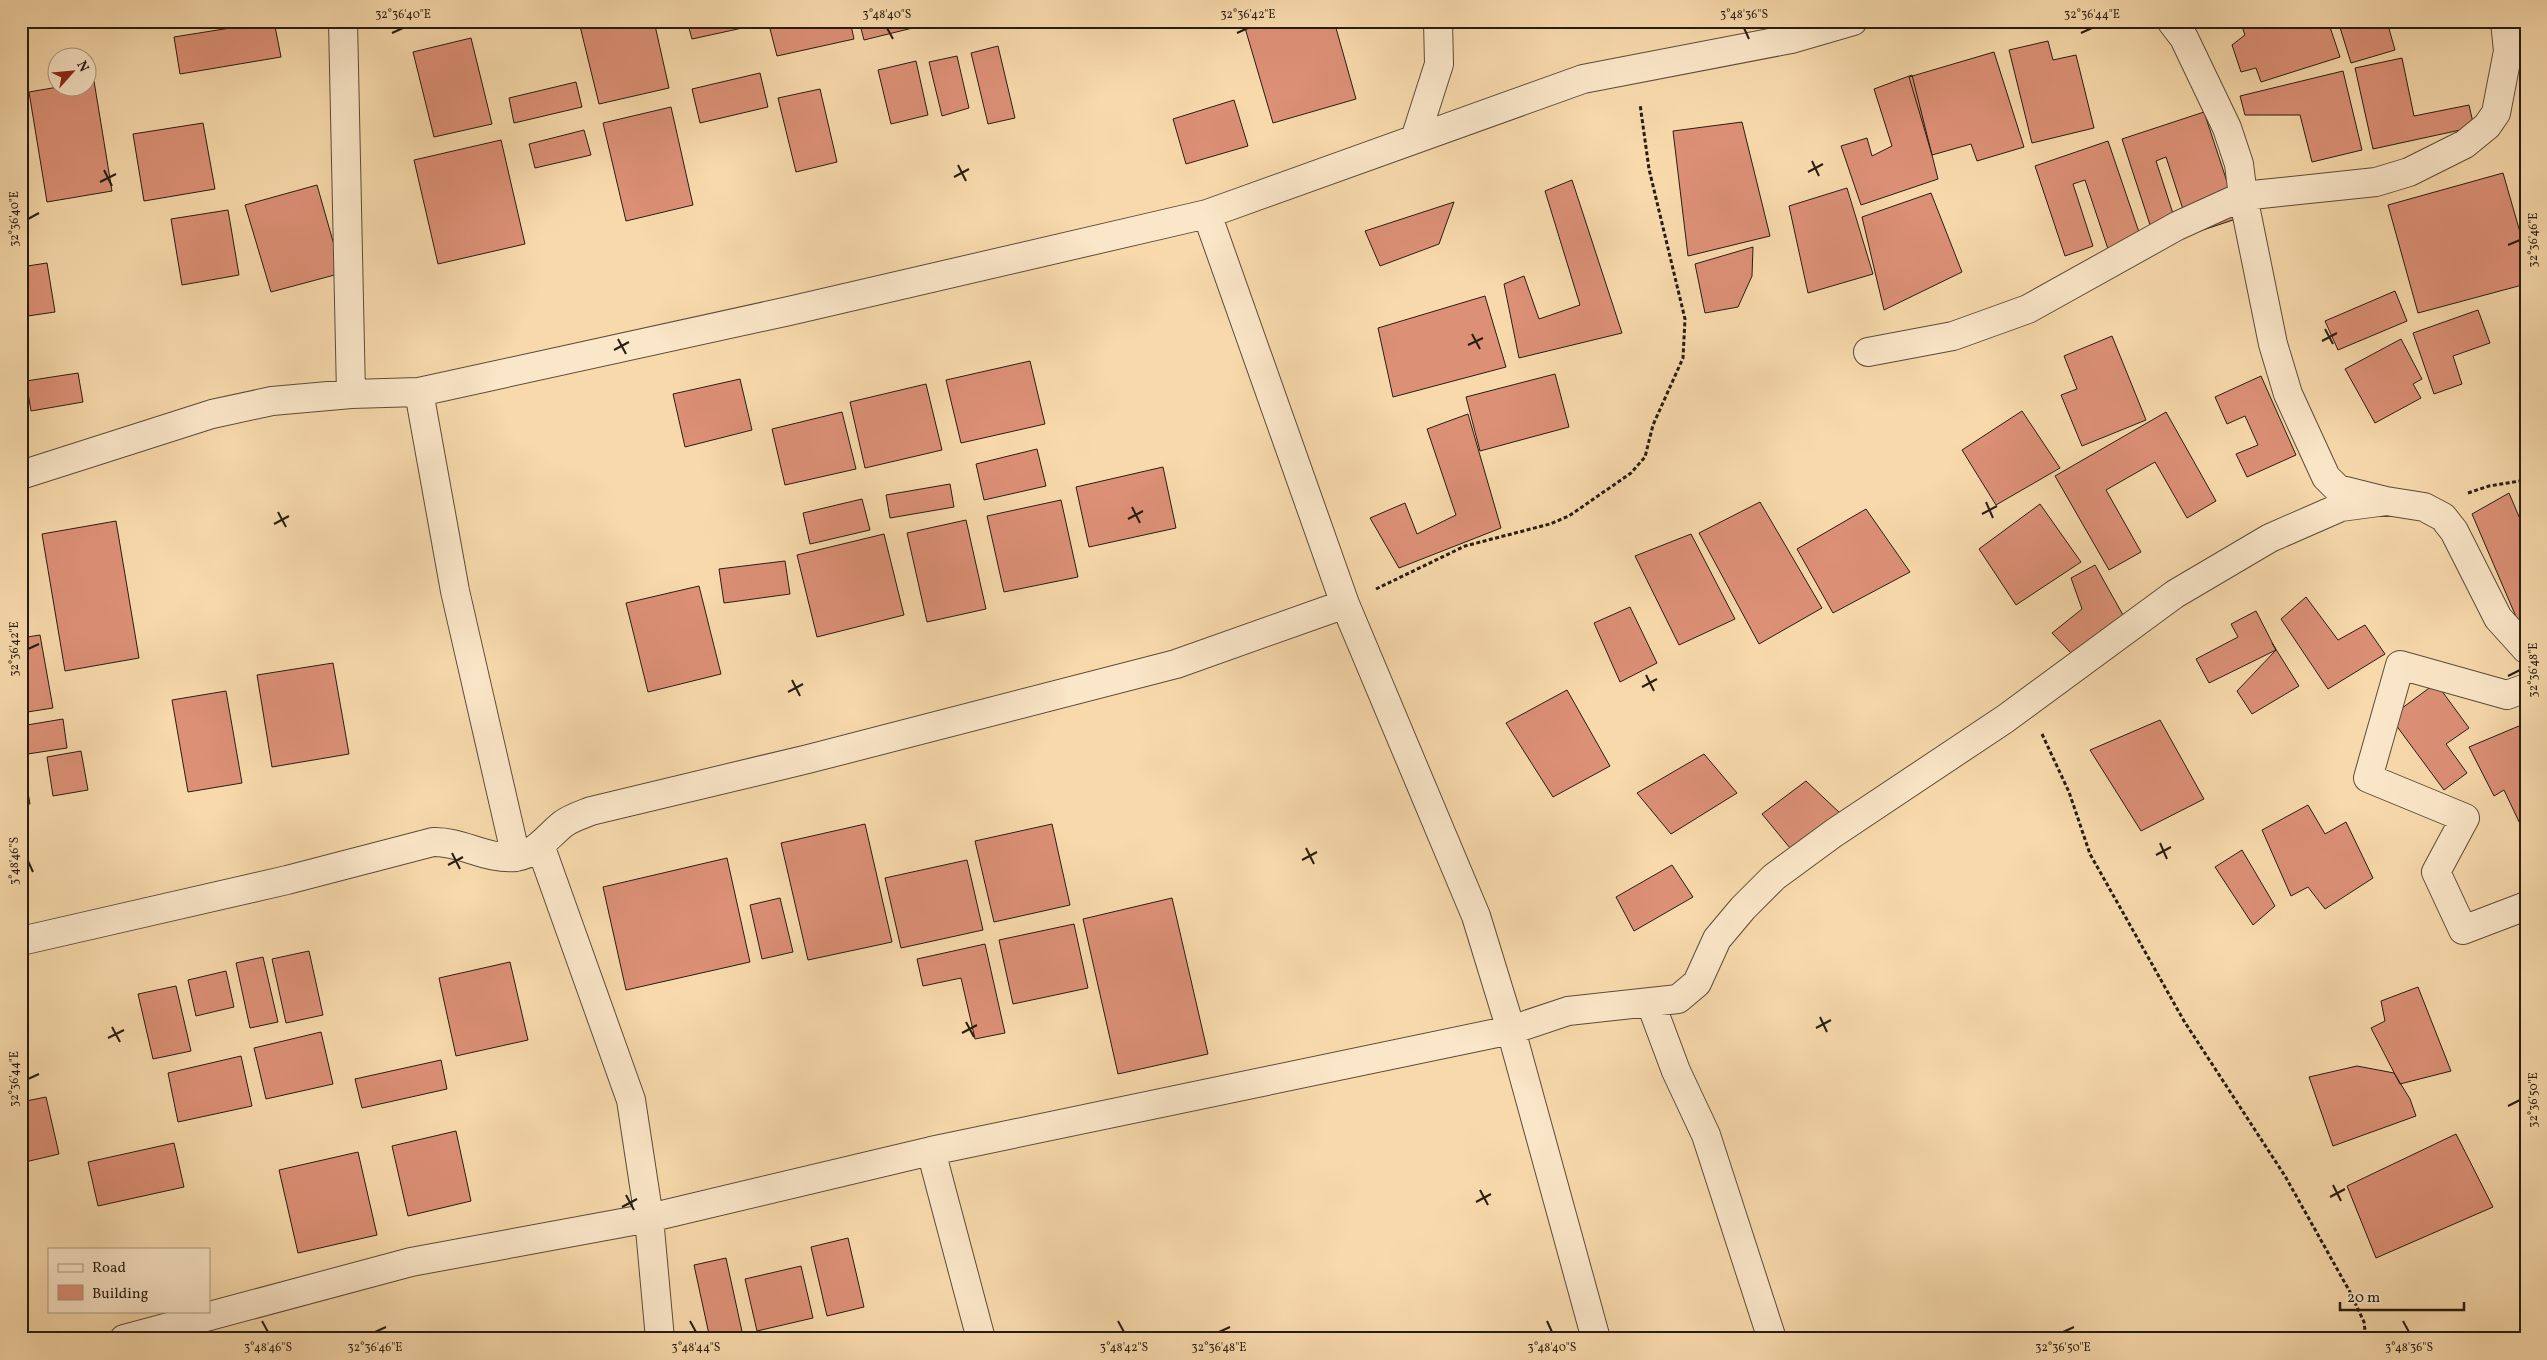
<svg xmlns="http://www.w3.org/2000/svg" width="2547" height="1360" font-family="Vollkorn,serif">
<rect width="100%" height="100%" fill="#f7d9ab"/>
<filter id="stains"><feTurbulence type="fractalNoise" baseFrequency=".004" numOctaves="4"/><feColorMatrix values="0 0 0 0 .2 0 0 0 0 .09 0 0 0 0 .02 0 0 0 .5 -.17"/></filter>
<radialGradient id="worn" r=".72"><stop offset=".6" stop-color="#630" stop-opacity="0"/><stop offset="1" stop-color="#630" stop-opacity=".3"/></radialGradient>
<path fill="#dc9076" stroke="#281d11" d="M 274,21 L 281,57 L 180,74 L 174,37 Z
M 654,21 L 669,88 L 599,104 L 579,22 Z
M 687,21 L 745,21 L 747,27 L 692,39 Z
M 768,21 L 850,21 L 854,39 L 777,56 Z
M 859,21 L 941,21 L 864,40 Z
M 1243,21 L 1334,21 L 1356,99 L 1273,123 Z
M 2240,21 L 2328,21 L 2340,57 L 2261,82 L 2256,68 L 2241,72 L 2232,45 L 2245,35 Z
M 2338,21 L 2401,21 L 2388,25 L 2395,50 L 2351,63 Z
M 471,38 L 492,124 L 434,137 L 413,52 Z
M 2048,41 L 2053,60 L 2076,55 L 2094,128 L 2032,143 L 2009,50 Z
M 998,46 L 1015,118 L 988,124 L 971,53 Z
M 1994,52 L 2024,147 L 1977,161 L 1971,144 L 1932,155 L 1909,77 Z
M 957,56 L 969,108 L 942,116 L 929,62 Z
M 2402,58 L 2414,116 L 2469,105 L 2474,127 L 2373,149 L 2355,68 Z
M 916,61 L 928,115 L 891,124 L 878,70 Z
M 2343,71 L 2362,150 L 2312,162 L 2300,115 L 2245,115 L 2240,96 Z
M 760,73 L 768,107 L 700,123 L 692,89 Z
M 1912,75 L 1938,179 L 1861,205 L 1841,146 L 1867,138 L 1872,156 L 1892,146 L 1874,89 Z
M 94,81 L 112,191 L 47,202 L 29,92 L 58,87 L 88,88 L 88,82 Z
M 576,82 L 582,107 L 514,123 L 509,98 Z
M 820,89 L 837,162 L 796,172 L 778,98 Z
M 1234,100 L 1248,146 L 1186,164 L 1173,119 Z
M 671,107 L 693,205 L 626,221 L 603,123 Z
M 2204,112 L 2239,218 L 2191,234 L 2166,157 L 2156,161 L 2177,226 L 2153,234 L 2122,139 Z
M 1742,122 L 1770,236 L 1688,256 L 1673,131 Z
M 203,123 L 215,189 L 144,201 L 133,134 Z
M 584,130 L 591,155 L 535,168 L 529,144 Z
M 501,140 L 525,244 L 438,264 L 414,160 Z
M 2108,141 L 2142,241 L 2109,252 L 2085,180 L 2073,184 L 2093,246 L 2065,256 L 2035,166 Z
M 2503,173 L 2526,253 L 2526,284 L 2418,313 L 2388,205 Z
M 1572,180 L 1622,333 L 1519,358 L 1504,284 L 1524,276 L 1539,319 L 1580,305 L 1545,191 Z
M 317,185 L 342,273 L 271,292 L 245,205 Z
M 1847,188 L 1873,274 L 1808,293 L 1789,206 Z
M 1931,193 L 1962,272 L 1884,310 L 1862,217 Z
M 1454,202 L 1439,244 L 1380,266 L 1365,231 Z
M 228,210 L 239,275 L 182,285 L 171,219 Z
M 1753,247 L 1752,276 L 1738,307 L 1705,313 L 1695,264 Z
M 47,263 L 55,312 L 21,317 L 21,267 Z
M 2395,291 L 2407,321 L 2338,350 L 2325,321 Z
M 1485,296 L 1506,367 L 1393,397 L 1378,328 Z
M 2478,310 L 2490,343 L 2453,356 L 2462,384 L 2434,394 L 2413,333 Z
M 2112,336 L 2146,420 L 2082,446 L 2061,395 L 2077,389 L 2064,356 Z
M 2401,339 L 2422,379 L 2413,384 L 2421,398 L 2375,423 L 2345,369 Z
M 1030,361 L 1045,424 L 961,443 L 946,380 Z
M 78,373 L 83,402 L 31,411 L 26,381 Z
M 1555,374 L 1569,427 L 1480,451 L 1466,397 Z
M 2261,376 L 2296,455 L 2247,477 L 2236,454 L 2258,445 L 2245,416 L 2227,424 L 2215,397 Z
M 740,379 L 752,430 L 685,447 L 673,394 Z
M 926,384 L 942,450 L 865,468 L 850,402 Z
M 2022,411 L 2060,468 L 1996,505 L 1962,450 Z
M 842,412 L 856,469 L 785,485 L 772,429 Z
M 2166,412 L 2216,501 L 2187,518 L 2155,462 L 2106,490 L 2141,552 L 2109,570 L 2055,476 Z
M 1468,414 L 1501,528 L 1399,568 L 1370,518 L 1405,503 L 1417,534 L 1456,515 L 1427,429 Z
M 1037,449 L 1046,486 L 984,500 L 976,464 Z
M 1163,467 L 1176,528 L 1089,547 L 1076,487 Z
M 950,484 L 954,507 L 890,518 L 886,495 Z
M 2509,493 L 2526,533 L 2526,631 L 2523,633 L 2472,514 Z
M 862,499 L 870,530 L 810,544 L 803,513 Z
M 1061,500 L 1078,577 L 1004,592 L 987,516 Z
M 1760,502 L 1822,608 L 1759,644 L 1699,533 Z
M 2040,504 L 2081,562 L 2016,605 L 1979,549 Z
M 1866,509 L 1910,572 L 1833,613 L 1797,549 Z
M 966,520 L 986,609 L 927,622 L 907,533 Z
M 116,521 L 139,658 L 65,671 L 42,534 Z
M 884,534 L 904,615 L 817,637 L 797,555 Z
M 1691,534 L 1735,619 L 1679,645 L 1635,556 Z
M 785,561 L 790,594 L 724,603 L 719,569 Z
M 2095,565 L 2123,615 L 2071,653 L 2052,633 L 2082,609 L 2071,578 Z
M 699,586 L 721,674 L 648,692 L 626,603 Z
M 2306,597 L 2338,640 L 2365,625 L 2385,654 L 2328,689 L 2281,619 Z
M 1630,607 L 1657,663 L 1620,682 L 1594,623 Z
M 2256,611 L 2276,650 L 2209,683 L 2196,659 L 2238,637 L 2231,624 Z
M 40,635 L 53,708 L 21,713 L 21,638 Z
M 2272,643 L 2299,686 L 2252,714 L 2237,691 L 2276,650 Z
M 333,663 L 349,754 L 272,767 L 257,675 Z
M 2436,683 L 2469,728 L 2446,744 L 2467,773 L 2444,790 L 2390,717 Z
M 1567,690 L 1610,766 L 1553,797 L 1506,723 Z
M 226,691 L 242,783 L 188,792 L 172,700 Z
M 63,719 L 67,748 L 21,755 L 21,726 Z
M 2160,720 L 2204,799 L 2141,831 L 2090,750 Z
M 2526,723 L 2526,826 L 2522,828 L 2504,790 L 2494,796 L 2469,747 Z
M 81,751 L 88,790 L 53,796 L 47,757 Z
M 1704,754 L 1737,793 L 1671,834 L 1637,793 Z
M 21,770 L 24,770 L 30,804 L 21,805 Z
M 1806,781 L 1841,814 L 1790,848 L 1762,814 Z
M 2308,805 L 2325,834 L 2346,822 L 2373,878 L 2325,909 L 2308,887 L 2291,896 L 2262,830 Z
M 865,824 L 892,942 L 808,960 L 781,843 Z
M 1052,824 L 1070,905 L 994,922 L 975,841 Z
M 2242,850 L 2275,906 L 2253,925 L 2215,867 Z
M 727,858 L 750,962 L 626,990 L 603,887 Z
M 967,860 L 983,930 L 901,948 L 885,878 Z
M 1672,865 L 1693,897 L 1634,931 L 1616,897 Z
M 780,898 L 793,952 L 762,959 L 750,905 Z
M 1172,898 L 1208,1054 L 1118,1074 L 1083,919 Z
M 1074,924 L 1088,988 L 1013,1004 L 999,940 Z
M 985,944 L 1005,1033 L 975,1039 L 961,978 L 923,986 L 917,959 Z
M 309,951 L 323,1015 L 286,1023 L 272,959 Z
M 263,957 L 278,1022 L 250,1028 L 236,963 Z
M 510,962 L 528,1040 L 456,1056 L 439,978 Z
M 226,971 L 234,1007 L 196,1016 L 188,980 Z
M 176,986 L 191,1051 L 153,1059 L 138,994 Z
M 2418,987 L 2451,1071 L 2400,1084 L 2371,1028 L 2385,1021 L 2381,1001 Z
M 321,1032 L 333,1084 L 266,1099 L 254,1048 Z
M 241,1056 L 252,1106 L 178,1122 L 168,1073 Z
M 441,1060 L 447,1089 L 362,1108 L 355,1079 Z
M 2357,1066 L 2394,1073 L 2410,1099 L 2416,1116 L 2333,1146 L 2309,1077 Z
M 46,1097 L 59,1154 L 21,1163 L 21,1102 Z
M 456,1131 L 471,1201 L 408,1216 L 392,1146 Z
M 2456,1134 L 2493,1207 L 2376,1258 L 2347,1186 Z
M 174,1143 L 184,1187 L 98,1206 L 88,1162 Z
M 358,1152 L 377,1235 L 298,1253 L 279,1170 Z
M 848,1238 L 864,1307 L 827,1316 L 811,1247 Z
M 726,1258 L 743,1336 L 710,1339 L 694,1265 Z
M 801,1266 L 813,1318 L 757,1331 L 745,1279 Z"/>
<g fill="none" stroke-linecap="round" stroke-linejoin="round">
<defs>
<path id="street" d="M 343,21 L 351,394
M 2171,21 L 2184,38 L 2227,128 L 2239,164 L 2243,196 L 2273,344 L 2288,394 L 2326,477 L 2338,489 L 2386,501 L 2424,507 L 2443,517 L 2454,531 L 2498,618 L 2526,649
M 1415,139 L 1439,64 L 1438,21
M 1207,214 L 1345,604 L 1476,916 L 1511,1030 L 1596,1339
M 1868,352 L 1953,336 L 2028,309 L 2177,226 L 2243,196 L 2376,182 L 2409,172 L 2465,144 L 2487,126 L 2496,113 L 2508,51 L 2505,21
M 419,392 L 455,591 L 516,857
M 21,475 L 212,414 L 272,401 L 351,394 L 419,392 L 789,311 L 1207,214 L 1583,79 L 1791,39 L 1853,21
M 2526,688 L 2507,695 L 2400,665 L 2368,778 L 2465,818 L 2436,872 L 2463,930 L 2526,906
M 540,845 L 631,1100 L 649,1218 L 660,1339
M 21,941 L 287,880 L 433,842 C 462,841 486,860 516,857 C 536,854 548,836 563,824 C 571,818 581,815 591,811 L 808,759 L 1176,664 L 1345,604
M 1651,1004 L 1676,1071 L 1706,1135 L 1772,1339
M 931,1151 L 981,1339
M 124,1339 L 411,1262 L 649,1218 L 931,1151 L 1511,1030 L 1568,1011 L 1678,999 L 1697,983 L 1717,939 L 1743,908 L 1774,877 L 1834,833 L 2005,719 L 2175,594 L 2270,538 L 2341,507 L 2386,501"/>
</defs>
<use href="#street" stroke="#5c4c38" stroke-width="30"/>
<path stroke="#281d11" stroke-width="3" stroke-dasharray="4 2.5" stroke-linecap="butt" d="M 2468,493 L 2489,486 L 2526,480
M 1376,589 L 1465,546 L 1550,524 L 1569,516 L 1631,473 L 1645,457 L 1653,425 L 1683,358 L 1685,319 L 1649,169 L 1640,104
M 2042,734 L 2069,792 L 2090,854 L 2184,1021 L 2285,1176 L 2350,1292 L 2364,1322 L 2366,1339"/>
<use href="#street" stroke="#fae6c8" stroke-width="28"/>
</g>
<path fill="none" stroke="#281d11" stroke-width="2" d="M 887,28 L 893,39M 1744,28 L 1749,39M 392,33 L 403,28M 1237,33 L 1248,28M 2081,33 L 2092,28M 1812,161 L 1819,176M 958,165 L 966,181M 104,170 L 112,186M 1808,172 L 1823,164M 954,177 L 969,169M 100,182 L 116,174M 28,219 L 39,213M 2508,245 L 2520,240M 2325,329 L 2333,344M 1472,334 L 1480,349M 618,339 L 626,354M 2322,341 L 2337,333M 1468,345 L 1483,338M 614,350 L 629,342M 1986,502 L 1993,518M 1132,507 L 1140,523M 278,512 L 286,527M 1982,514 L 1997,506M 1128,519 L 1143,511M 274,524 L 289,516M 28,649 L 39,644M 1646,675 L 1654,691M 2508,676 L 2520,670M 792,680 L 800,696M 1642,687 L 1657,679M 788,692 L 803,684M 2160,843 L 2167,859M 1306,848 L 1314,864M 452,853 L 460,869M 2156,855 L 2171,847M 1302,860 L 1317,852M 28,861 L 33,872M 448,865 L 463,857M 1820,1017 L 1827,1032M 966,1022 L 974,1037M 112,1027 L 120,1042M 1816,1028 L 1831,1020M 962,1033 L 977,1025M 108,1038 L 124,1030M 28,1079 L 39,1074M 2508,1106 L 2520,1100M 2333,1185 L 2341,1201M 1480,1190 L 1488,1205M 626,1195 L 634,1210M 2330,1197 L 2345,1189M 1476,1202 L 1491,1194M 622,1207 L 637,1199M 262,1321 L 268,1332M 690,1321 L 696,1332M 1118,1321 L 1124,1332M 1547,1321 L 1552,1332M 2403,1321 L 2409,1332M 375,1332 L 386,1327M 1219,1332 L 1230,1327M 2063,1332 L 2074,1327"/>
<rect width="2547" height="1360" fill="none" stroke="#f7d9ab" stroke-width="55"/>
<rect x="48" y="1248" width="162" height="65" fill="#fae6c8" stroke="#a6967f"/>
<rect x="58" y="1264" width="25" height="8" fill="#fae6c8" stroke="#a6967f"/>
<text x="92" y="1272" font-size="15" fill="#281d11">Road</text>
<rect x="58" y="1285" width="25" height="15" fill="#dc9076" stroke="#a6967f"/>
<text x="92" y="1298" font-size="15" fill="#281d11">Building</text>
<g transform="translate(72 72) rotate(63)"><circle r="24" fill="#fae6c8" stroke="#a6967f"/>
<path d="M0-4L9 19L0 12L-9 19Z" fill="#8f2418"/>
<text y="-8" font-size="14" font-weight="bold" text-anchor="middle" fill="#281d11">N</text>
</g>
<path d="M2340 1302v8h124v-8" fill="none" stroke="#281d11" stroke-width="2.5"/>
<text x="2347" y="1302" font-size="15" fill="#281d11" stroke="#fae6c8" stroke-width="4" paint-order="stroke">20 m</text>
<rect x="28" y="28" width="2492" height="1304" fill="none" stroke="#281d11" stroke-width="2"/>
<g font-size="12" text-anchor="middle" fill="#281d11">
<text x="403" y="18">32°36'40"E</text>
<text x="887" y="18">3°48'40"S</text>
<text x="1248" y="18">32°36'42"E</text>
<text x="1744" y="18">3°48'36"S</text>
<text x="2092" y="18">32°36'44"E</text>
<text transform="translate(14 219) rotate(-90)" y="4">32°36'40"E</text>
<text transform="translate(2533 240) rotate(-90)" y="4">32°36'46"E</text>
<text transform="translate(14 649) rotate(-90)" y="4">32°36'42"E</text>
<text transform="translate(2533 670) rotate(-90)" y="4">32°36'48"E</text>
<text transform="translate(14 861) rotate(-90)" y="4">3°48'46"S</text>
<text transform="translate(14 1079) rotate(-90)" y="4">32°36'44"E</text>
<text transform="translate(2533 1100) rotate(-90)" y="4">32°36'50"E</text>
<text x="268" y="1351">3°48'46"S</text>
<text x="375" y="1351">32°36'46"E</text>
<text x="696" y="1351">3°48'44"S</text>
<text x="1124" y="1351">3°48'42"S</text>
<text x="1219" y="1351">32°36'48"E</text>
<text x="1552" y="1351">3°48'40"S</text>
<text x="2063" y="1351">32°36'50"E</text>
<text x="2409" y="1351">3°48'36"S</text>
</g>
<rect width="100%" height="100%" filter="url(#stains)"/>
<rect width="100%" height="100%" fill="url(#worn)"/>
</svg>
